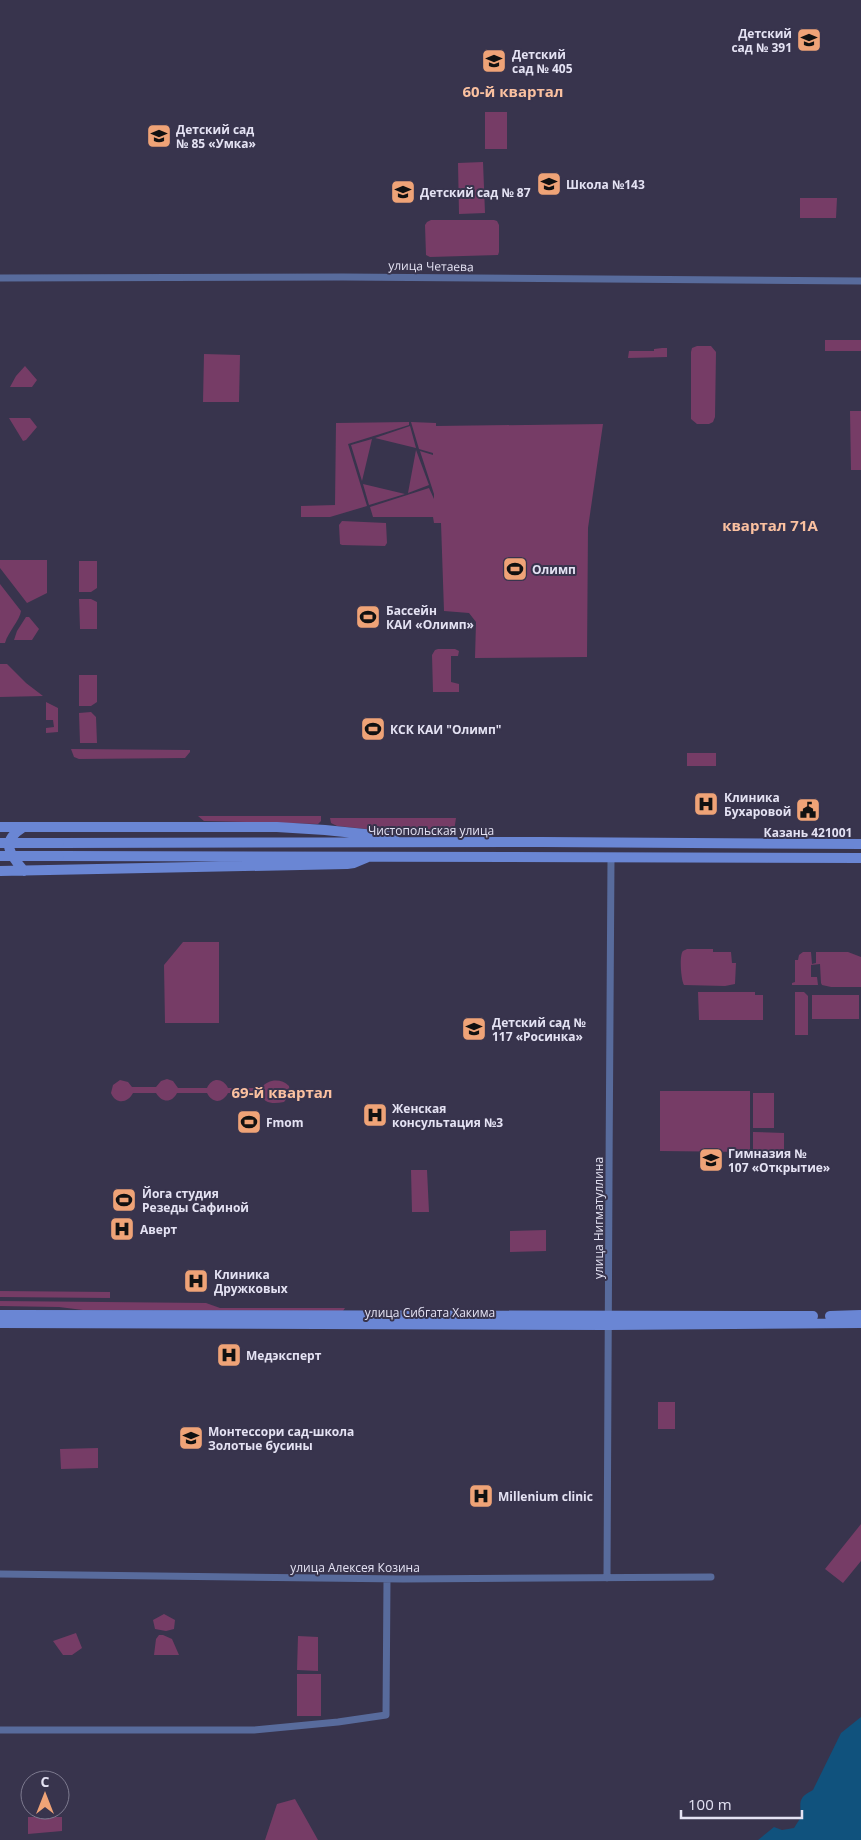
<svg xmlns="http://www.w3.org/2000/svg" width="861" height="1840" font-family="'Open Sans',sans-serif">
<rect width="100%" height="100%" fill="#38344d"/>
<path fill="#763c66" d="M 485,112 L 507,112 L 507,149 L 485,149 Z
M 483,162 L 485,213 L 459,214 L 458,163 Z
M 800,198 L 837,198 L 836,218 L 800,218 Z
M 431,220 L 494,220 L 497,221 L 499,225 L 499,252 L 498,255 L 430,257 L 426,255 L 425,225 L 427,222 Z
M 825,340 L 861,340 L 861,351 L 825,351 Z
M 697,346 L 711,346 L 716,352 L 715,417 L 713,422 L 709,424 L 697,424 L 691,419 L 691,352 L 692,348 Z
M 662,348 L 667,348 L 667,357 L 628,358 L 629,351 L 654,351 L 654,349 Z
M 204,354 L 240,355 L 239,402 L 203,402 Z
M 25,366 L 37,380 L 32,387 L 10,387 L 16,376 Z
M 850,411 L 861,411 L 861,470 L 851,470 Z
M 9,418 L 30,418 L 37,427 L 26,440 L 23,441 Z
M 409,422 L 409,425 L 348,444 L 367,506 L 330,517 L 301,517 L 301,506 L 335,505 L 336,423 Z
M 411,422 L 436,423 L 436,426 L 603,424 L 588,528 L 587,657 L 475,658 L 476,622 L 469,613 L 444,611 L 441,523 L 434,523 L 433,517 L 373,517 L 370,507 L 429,488 L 434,499 L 434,494 L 420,451 L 433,455 L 433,453 L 419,449 Z
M 410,426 L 416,448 L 375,438 Z
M 372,439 L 362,481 L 351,445 Z
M 416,450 L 429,485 L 408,493 Z
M 363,484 L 405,494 L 369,505 Z
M 342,521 L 386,523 L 387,543 L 385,546 L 342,545 L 340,544 L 339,525 Z
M 0,560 L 47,560 L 47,593 L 27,603 L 0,568 Z
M 79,561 L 97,561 L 97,588 L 91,592 L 79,592 Z
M 0,584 L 21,611 C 20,620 8,632 5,643 L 0,643 Z
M 79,599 L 91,599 L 97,602 L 97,629 L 80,629 Z
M 26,617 L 29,617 L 39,629 L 32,640 L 14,640 L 17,631 Z
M 438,649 L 455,649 L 459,651 L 458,656 L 451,656 L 451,682 L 459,684 L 459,692 L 433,692 L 432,655 L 435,650 Z
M 0,664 L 7,664 L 26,683 L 43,696 L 0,697 Z
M 79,675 L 97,675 L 97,702 L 91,706 L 79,706 Z
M 46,702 L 58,708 L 58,732 L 46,733 L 46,728 L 54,727 L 53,720 L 46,720 Z
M 91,712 L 96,717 L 97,743 L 80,743 L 79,713 Z
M 71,749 L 190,750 L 190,752 L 185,758 L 79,759 L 74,757 Z
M 687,753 L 716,753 L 716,766 L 687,766 Z
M 198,816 L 321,816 L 321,821 L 318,824 L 204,821 Z
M 330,818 L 456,818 L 454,831 L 450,832 L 395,832 L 337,826 L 331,823 Z
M 183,942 L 219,942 L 219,1023 L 165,1023 L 164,965 Z
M 687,949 L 713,949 L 713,952 L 731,952 L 732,963 L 736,963 L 735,984 L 725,986 L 684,985 C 681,981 679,955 683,951 C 684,950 686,950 687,949 Z
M 803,952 L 811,952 L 812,964 L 816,963 L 816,952 L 848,952 L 861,957 L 861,987 L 831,987 L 822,985 L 821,983 L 820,964 L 811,965 L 811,977 L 817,977 L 818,985 L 792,985 L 792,983 L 795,982 L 795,960 L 798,960 L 799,955 Z
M 698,992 L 755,992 L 755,995 L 763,995 L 763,1020 L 699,1020 Z
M 795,992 L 804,992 L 808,996 L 808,1035 L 795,1035 Z
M 812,995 L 859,995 L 859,1019 L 812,1019 Z
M 167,1079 L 173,1081 L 178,1088 L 207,1088 C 212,1077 223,1078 228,1088 L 261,1088 C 268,1079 281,1078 289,1086 L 290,1094 L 284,1102 C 273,1104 264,1104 260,1093 L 228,1093 C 222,1104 212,1103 207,1093 L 177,1093 C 172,1103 162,1103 156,1093 L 133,1093 C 128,1103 116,1105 111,1093 L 113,1085 L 120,1080 L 128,1082 L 132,1087 L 156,1087 L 161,1081 Z
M 660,1091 L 750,1091 L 750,1152 L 660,1151 Z
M 753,1093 L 774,1093 L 774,1128 L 753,1128 Z
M 753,1132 L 784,1133 L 784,1152 L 753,1151 Z
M 411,1170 L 427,1170 L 429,1212 L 412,1212 Z
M 546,1230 L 546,1251 L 510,1252 L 510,1231 Z
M 0,1291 L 110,1292 L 110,1298 L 0,1297 Z
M 0,1301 L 206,1303 L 220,1308 L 345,1308 L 343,1311 L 83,1310 L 59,1307 L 0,1306 Z
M 658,1402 L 675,1402 L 675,1429 L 658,1429 Z
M 98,1448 L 98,1468 L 61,1469 L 60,1449 Z
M 861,1524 L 861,1561 L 843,1583 L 825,1569 Z
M 164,1614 L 175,1620 L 174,1629 L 166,1631 L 155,1629 L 153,1620 Z
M 76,1633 L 82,1648 L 72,1655 L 63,1655 L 53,1641 Z
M 159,1635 L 163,1635 L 172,1639 L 179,1655 L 154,1655 L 156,1639 Z
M 298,1636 L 318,1637 L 318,1671 L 297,1670 Z
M 297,1674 L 321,1674 L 321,1716 L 297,1716 Z
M 295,1799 L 318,1840 L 265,1840 L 277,1804 Z
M 28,1817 L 62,1817 L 62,1831 L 28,1834 Z"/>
<path fill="#10527d" d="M 861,1717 L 861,1840 L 758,1840 L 774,1827 L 782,1830 L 794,1828 L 801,1817 C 800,1801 798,1798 813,1790 L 841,1733 Z"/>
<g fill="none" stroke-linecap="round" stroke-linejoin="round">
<path stroke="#586b9c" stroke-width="7" d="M 0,278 L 343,277 L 861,281
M 0,1574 L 403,1579 L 711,1577
M 607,1578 C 607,1338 610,1098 611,858
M 0,1730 L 254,1730 L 338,1722 L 386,1715 L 387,1579"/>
<path stroke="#6a86d4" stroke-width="10" d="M 0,827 L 277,827 L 325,830 L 394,837
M 22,828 C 0,842 10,855 24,871
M 59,843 L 543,842 L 861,844
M 59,856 L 861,858
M 0,871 L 347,864 L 354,863 L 366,858
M 0,1315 L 813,1316
M 830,1316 L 861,1315
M 0,1323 L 609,1325 L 861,1323"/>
<path stroke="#6a86d4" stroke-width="10" d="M 0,843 L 59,843
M 0,856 L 59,856"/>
</g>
<defs>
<symbol id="school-square" viewBox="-11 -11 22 22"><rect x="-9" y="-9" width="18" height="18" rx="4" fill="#efa377" stroke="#38344d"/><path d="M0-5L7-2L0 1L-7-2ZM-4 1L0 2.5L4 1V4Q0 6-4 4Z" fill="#111"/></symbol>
<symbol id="stadium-square" viewBox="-11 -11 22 22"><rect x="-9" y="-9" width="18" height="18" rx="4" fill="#efa377" stroke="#38344d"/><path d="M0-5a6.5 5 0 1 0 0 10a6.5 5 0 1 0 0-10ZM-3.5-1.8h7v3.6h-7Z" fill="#111"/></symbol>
<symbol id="hospital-square" viewBox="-11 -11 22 22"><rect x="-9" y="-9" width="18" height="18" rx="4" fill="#efa377" stroke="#38344d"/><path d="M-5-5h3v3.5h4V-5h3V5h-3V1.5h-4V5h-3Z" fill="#111"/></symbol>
<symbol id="civic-square" viewBox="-11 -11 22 22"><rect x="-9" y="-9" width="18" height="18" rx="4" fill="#efa377" stroke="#38344d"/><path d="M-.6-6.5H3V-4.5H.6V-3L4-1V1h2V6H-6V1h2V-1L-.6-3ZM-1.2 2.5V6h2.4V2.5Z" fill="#111"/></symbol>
</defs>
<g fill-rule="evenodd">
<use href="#school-square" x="795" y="26" width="28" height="28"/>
<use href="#school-square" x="480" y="47" width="28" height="28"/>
<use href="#school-square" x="145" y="122" width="28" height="28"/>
<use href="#school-square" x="535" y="170" width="28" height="28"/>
<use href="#school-square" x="389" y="178" width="28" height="28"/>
<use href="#stadium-square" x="501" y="555" width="28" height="28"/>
<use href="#stadium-square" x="354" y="603" width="28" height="28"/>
<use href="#stadium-square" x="359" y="715" width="28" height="28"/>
<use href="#hospital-square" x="692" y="790" width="28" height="28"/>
<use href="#civic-square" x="794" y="796" width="28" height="28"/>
<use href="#school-square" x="460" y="1015" width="28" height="28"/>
<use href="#hospital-square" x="361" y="1101" width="28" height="28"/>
<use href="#stadium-square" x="235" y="1108" width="28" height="28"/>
<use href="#school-square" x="697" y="1146" width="28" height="28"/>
<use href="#stadium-square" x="110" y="1186" width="28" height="28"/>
<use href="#hospital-square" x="108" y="1215" width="28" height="28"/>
<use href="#hospital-square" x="182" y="1267" width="28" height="28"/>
<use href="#hospital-square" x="215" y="1341" width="28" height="28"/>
<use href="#school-square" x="177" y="1424" width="28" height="28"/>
<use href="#hospital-square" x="467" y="1482" width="28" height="28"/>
</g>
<g text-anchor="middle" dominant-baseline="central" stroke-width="4" stroke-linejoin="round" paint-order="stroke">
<g font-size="12" font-weight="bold" fill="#e4e2f3" stroke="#38344d" text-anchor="start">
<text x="792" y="33" text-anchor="end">Детский<tspan x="792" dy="14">сад № 391</tspan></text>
<text x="512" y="54">Детский<tspan x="512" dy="14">сад № 405</tspan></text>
<text x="176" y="129">Детский сад<tspan x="176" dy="14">№ 85 «Умка»</tspan></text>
<text x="566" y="184">Школа №143</text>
<text x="420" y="192">Детский сад № 87</text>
<text x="532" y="569">Олимп</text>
<text x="386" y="610">Бассейн<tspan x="386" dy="14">КАИ «Олимп»</tspan></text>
<text x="390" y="729">КСК КАИ "Олимп"</text>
<text x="724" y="797">Клиника<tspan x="724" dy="14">Бухаровой</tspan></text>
<text x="808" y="832" text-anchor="middle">Казань 421001</text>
<text x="492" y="1022">Детский сад №<tspan x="492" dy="14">117 «Росинка»</tspan></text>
<text x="392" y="1108">Женская<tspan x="392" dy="14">консультация №3</tspan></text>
<text x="266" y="1122">Fmom</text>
<text x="728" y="1153">Гимназия №<tspan x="728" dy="14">107 «Открытие»</tspan></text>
<text x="142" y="1193">Йога студия<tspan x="142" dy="14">Резеды Сафиной</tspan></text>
<text x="140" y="1229">Аверт</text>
<text x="214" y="1274">Клиника<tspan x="214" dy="14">Дружковых</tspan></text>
<text x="246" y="1355">Медэксперт</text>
<text x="208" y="1431">Монтессори сад-школа<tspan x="208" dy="14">Золотые бусины</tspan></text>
<text x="498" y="1496">Millenium clinic</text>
</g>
<g font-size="12" fill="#e4e2f3" stroke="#38344d">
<text transform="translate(431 266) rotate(1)">улица Четаева</text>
<text x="431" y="830">Чистопольская улица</text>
<text transform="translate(598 1218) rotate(-90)">улица Нигматуллина</text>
<text x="430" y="1312">улица Сибгата Хакима</text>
<text x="355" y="1567">улица Алексея Козина</text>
</g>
<g font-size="15" font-weight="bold" fill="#fbc1a0" stroke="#38344d">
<text x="513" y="91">60-й квартал</text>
<text x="770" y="525">квартал 71А</text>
<text x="282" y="1092">69-й квартал</text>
</g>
</g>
<g transform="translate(45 1795)"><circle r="24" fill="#38344d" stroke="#7d7a8f"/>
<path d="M0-4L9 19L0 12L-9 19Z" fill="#efa377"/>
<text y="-8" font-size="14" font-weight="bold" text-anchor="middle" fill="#e4e2f3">С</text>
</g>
<path d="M681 1810v8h121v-8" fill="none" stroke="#e4e2f3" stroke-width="2.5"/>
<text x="688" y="1810" font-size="15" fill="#e4e2f3" stroke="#38344d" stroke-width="4" paint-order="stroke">100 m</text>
</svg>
